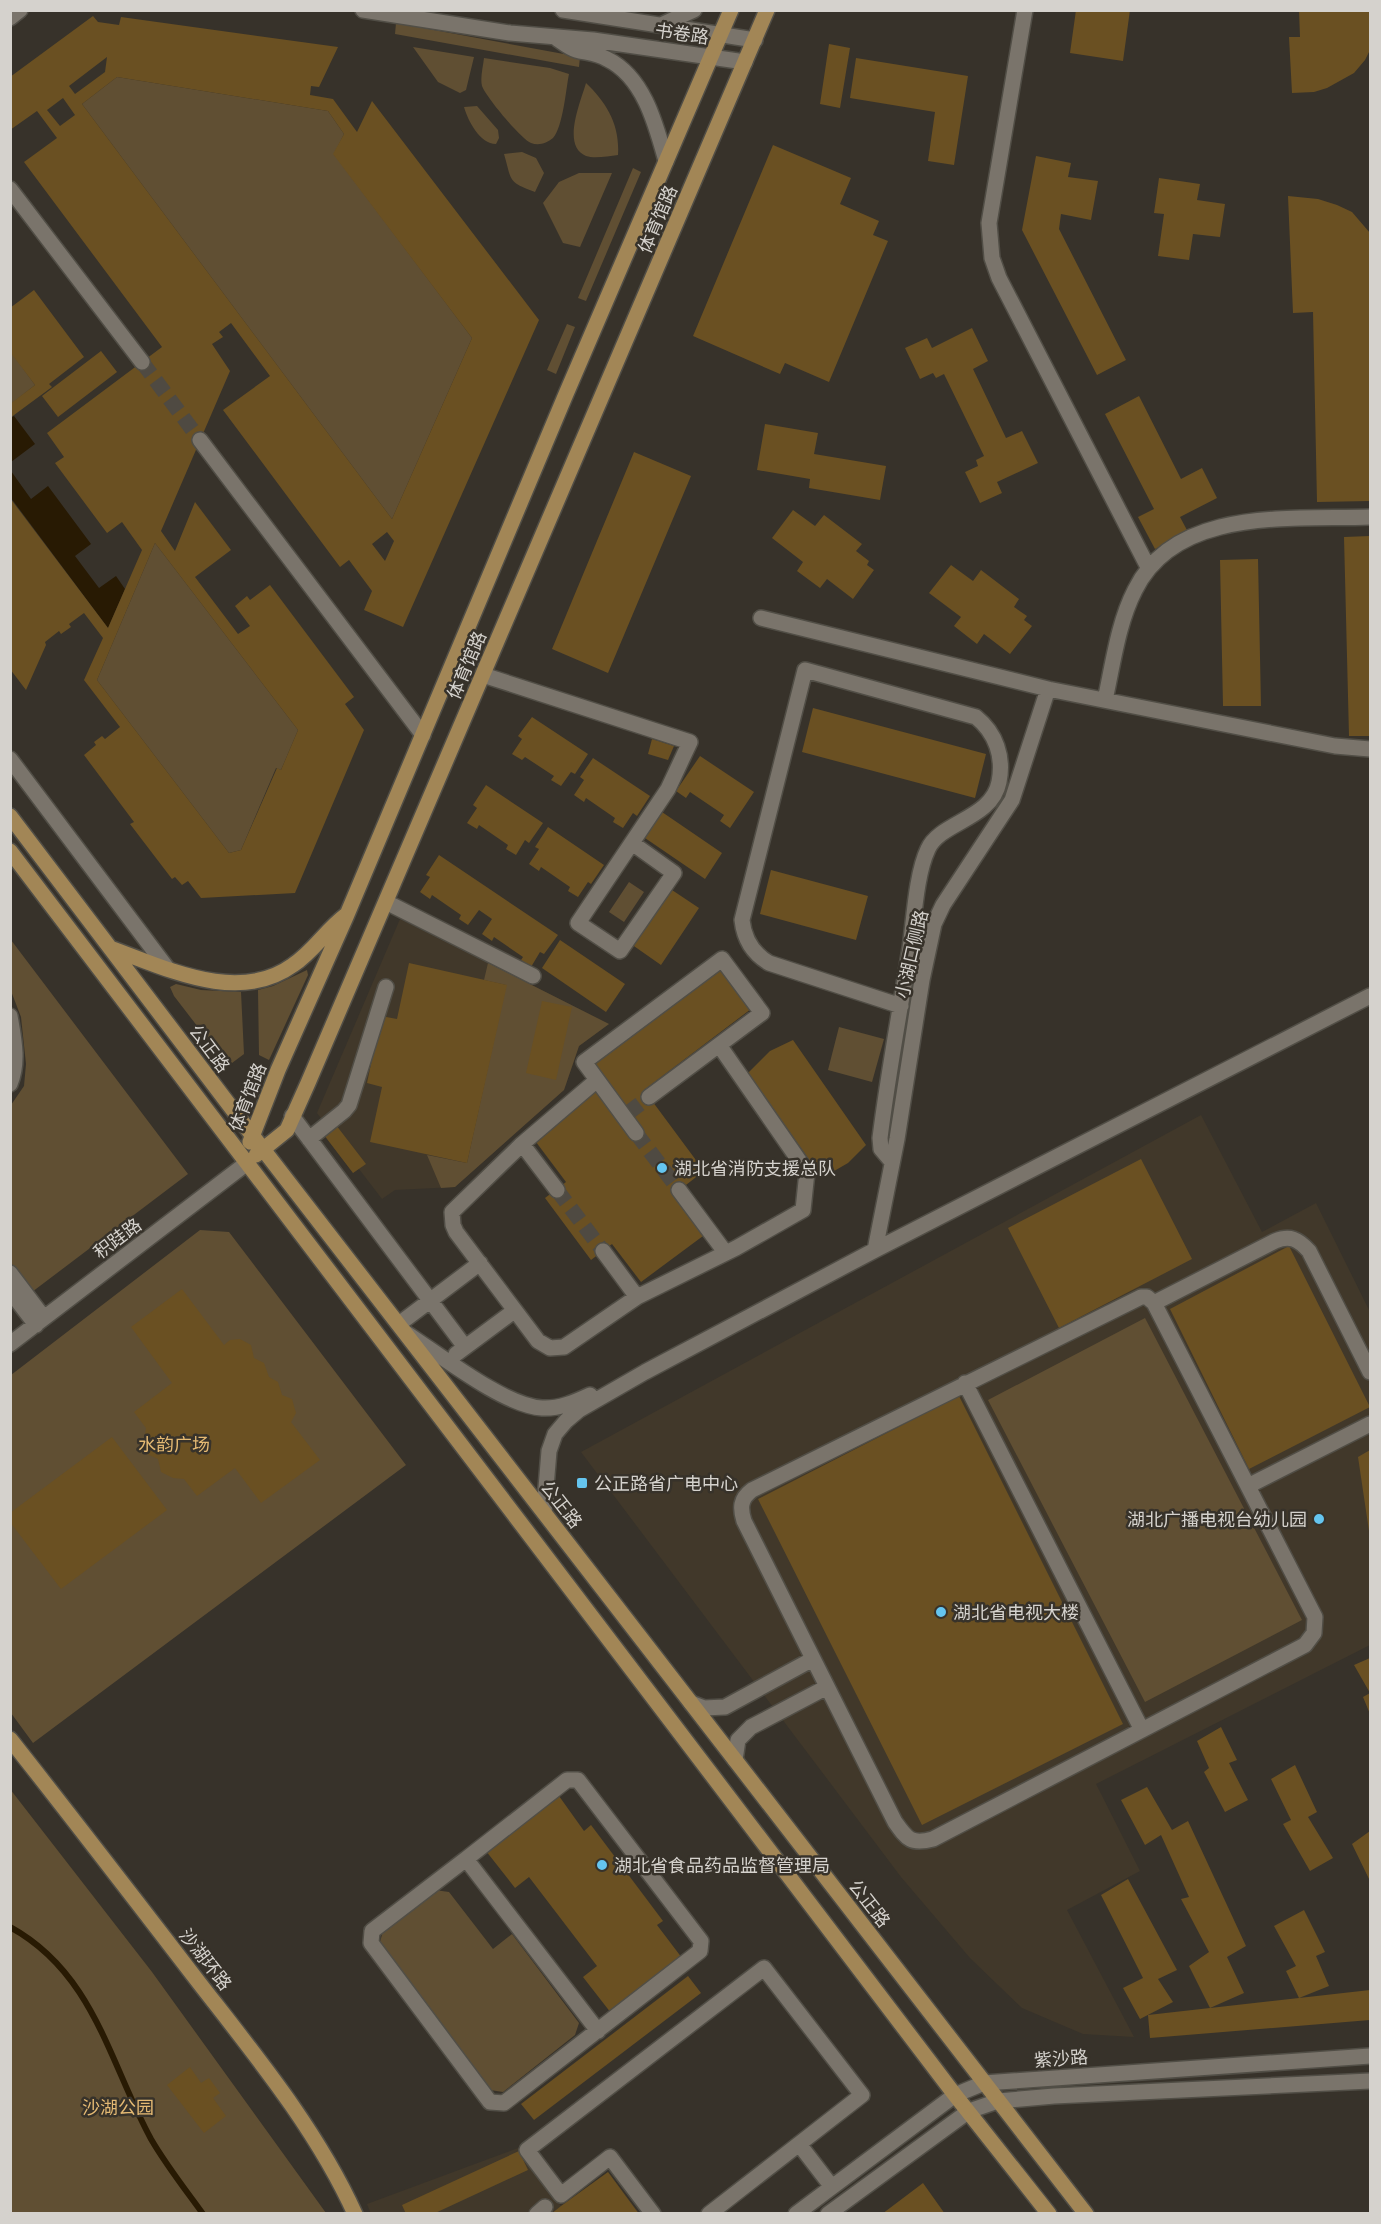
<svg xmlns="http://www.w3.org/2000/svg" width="1381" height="2224" font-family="Commissioner,'Noto Sans SC',sans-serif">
<rect width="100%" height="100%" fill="#37322a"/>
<path fill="#41382a" d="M 400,919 L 609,1024 L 579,1046 L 564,1090 L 455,1187 L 395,1190 L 382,1199 L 359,1169 L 353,1173 L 324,1135 L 330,1130 L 317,1113 Z
M 1201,1115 L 1262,1232 L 1316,1203 L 1370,1312 L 1370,1645 L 1096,1784 L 1140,1871 L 1067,1910 L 1134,2037 L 1083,2034 L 1022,2008 L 970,1958 L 901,1877 L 581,1452 Z
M 518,2148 L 561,2206 L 608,2172 L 639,2213 L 371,2214 L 367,2204 Z"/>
<path fill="#604f33" d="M 396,23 L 580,57 L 579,67 L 395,34 Z
M 413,47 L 474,57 L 466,90 L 460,93 L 438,82 Z
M 484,58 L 550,68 L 569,74 C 566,89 563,127 553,138 C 547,143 539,146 531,143 C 521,139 486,97 482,86 C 480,78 483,67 484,58 Z
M 117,77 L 328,111 L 344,134 L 334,154 L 472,338 L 392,519 L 82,104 Z
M 586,83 C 607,103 620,125 618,155 C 608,156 595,159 586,156 C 561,146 581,101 586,83 Z
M 477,106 L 498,130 L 499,138 L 496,144 C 480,144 468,121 464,107 Z
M 522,152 L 536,158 L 544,173 L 535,192 C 507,182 512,181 504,154 Z
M 633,168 L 641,172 L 586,301 L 578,298 Z
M 579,173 L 612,173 L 580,247 L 563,243 L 543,203 L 559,182 Z
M 567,324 L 575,327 L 556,374 L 547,370 Z
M 11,352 L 35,385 L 11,404 Z
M 155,543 L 298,730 L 281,770 L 276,768 L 241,850 L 229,853 L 97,680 Z
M 629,882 L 644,892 L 624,922 L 609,912 Z
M 11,940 L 188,1174 L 32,1292 L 11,1263 L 11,1105 L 24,1086 L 26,1064 L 21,1017 L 11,991 Z
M 488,963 L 609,1024 L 579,1046 L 564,1090 L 455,1187 L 441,1188 L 427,1155 L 467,1163 L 506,985 L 484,980 Z
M 307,970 L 308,975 L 269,1060 L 259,1055 L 258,990 L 273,986 Z
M 176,984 L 201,990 L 241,992 L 244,1054 L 228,1066 L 174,996 L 170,987 Z
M 839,1027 L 884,1039 L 872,1082 L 828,1070 Z
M 200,1230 L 229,1232 L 406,1465 L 33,1743 L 11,1713 L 11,1375 Z
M 1145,1318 L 1302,1620 L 1145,1702 L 988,1400 Z
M 10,1789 L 152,1972 L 326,2213 L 11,2213 Z
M 435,1890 L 449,1892 L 493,1949 L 512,1934 L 579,2023 L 575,2035 L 503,2092 L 490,2090 L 380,1942 L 383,1931 Z"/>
<path fill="#281a03" d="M 14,416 L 35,444 L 11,462 L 11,418 Z
M 11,471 L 31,499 L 48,486 L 91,544 L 75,556 L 99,588 L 116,576 L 125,589 L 108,628 L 11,498 Z"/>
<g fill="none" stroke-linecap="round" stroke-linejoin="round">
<path stroke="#281a03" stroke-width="6" d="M 10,1927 C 94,1973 109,2062 151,2139 C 166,2165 185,2189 203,2214"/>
</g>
<path fill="#6a5022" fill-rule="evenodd" d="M 1076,10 L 1130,10 L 1123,61 L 1070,53 Z
M 1299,10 L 1370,10 L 1370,50 L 1365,60 L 1354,73 L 1327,88 L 1314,92 L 1292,93 L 1289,37 L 1300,37 Z
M 93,16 L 98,22 L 119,25 L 121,17 L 338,47 L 319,87 L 311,86 L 310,95 L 333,99 L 357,132 L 372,101 L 539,320 L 403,627 L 364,610 L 372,591 L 349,560 L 340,567 L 223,410 L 270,376 L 231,323 L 219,332 L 223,337 L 212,344 L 230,371 L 161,531 L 175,551 L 195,502 L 231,550 L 195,577 L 238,634 L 250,626 L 235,606 L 247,596 L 250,600 L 270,585 L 354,697 L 345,704 L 364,730 L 295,893 L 201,898 L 188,881 L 182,885 L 175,877 L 172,879 L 130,824 L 134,822 L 84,755 L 96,745 L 94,742 L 102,736 L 105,739 L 120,727 L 84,680 L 103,638 L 84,613 L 69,624 L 71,627 L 61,634 L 59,631 L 45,642 L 46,645 L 26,690 L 10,669 L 10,498 L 108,628 L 142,550 L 122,522 L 107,533 L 55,463 L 64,457 L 47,433 L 162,347 L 24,162 L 57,138 L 37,111 L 10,130 L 10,77 ZM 107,57 L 105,72 L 75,94 L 69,86 ZM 117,77 L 328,111 L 344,134 L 333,154 L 472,338 L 392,519 L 82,104 ZM 63,98 L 75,115 L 60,126 L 47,110 ZM 387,532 L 394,541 L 385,561 L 372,544 ZM 155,543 L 298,730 L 281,770 L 277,768 L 241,850 L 229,853 L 97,680 Z
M 829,44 L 850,48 L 840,108 L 820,104 Z
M 856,58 L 968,76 L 954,165 L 928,161 L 935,112 L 850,98 Z
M 773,145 L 851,178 L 840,204 L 879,221 L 873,235 L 888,241 L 829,382 L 785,363 L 780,374 L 693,336 Z
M 1036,156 L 1071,163 L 1068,177 L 1098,181 L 1091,220 L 1061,214 L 1059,229 L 1126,360 L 1097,375 L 1022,230 Z
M 1159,178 L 1200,184 L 1197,200 L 1225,204 L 1220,237 L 1193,234 L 1189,260 L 1158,256 L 1164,214 L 1154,213 Z
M 1288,196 L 1318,199 L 1337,205 L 1352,212 L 1370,233 L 1370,501 L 1317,502 L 1313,312 L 1293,313 Z
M 34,290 L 84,357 L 49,384 L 52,387 L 10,418 L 10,404 L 35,385 L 10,352 L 10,308 Z
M 972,328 L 988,361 L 973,369 L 1006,438 L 1022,431 L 1038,463 L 997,482 L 1002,493 L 980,503 L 965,472 L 978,466 L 976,460 L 984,456 L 944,374 L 936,378 L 933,373 L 920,379 L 905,348 L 927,338 L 932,348 Z
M 101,351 L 117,372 L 58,417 L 42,396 Z
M 1139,396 L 1181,479 L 1202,468 L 1217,498 L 1180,517 L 1188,532 L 1155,549 L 1138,517 L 1154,509 L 1105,414 Z
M 765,424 L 818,433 L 814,454 L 886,466 L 880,500 L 809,488 L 810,479 L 757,470 Z
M 634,452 L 691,476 L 608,673 L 552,649 Z
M 793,510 L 815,526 L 824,515 L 862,544 L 856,551 L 869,561 L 867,565 L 874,570 L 853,599 L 827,579 L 820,588 L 797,571 L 803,562 L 772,538 Z
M 1370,536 L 1370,736 L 1349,736 L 1344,537 Z
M 1258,559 L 1261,706 L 1223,706 L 1220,560 Z
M 951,565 L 973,581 L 981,570 L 1019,599 L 1014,607 L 1027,616 L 1024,620 L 1032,626 L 1010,654 L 984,634 L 977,644 L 954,626 L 961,617 L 929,593 Z
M 813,708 L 986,754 L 975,798 L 802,752 Z
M 532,717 L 588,754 L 575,774 L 571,772 L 561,786 L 551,780 L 554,776 L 525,757 L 522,760 L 512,754 L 522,739 L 518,736 Z
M 652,739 L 674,746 L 668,760 L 648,754 Z
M 700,756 L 754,792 L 730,828 L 720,821 L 724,815 L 690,792 L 686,798 L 676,791 Z
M 593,758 L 650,796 L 637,816 L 633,813 L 623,828 L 613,822 L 615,818 L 586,798 L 584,802 L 574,795 L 584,780 L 580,777 Z
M 486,785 L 543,823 L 529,843 L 525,840 L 516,855 L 506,849 L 508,845 L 479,825 L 477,829 L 467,823 L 477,808 L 473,805 Z
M 662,812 L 722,853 L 705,879 L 645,838 Z
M 548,827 L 604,865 L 591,884 L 588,882 L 578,897 L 568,891 L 570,887 L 541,867 L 539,871 L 529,864 L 539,849 L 535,847 Z
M 439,855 L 558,935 L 544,954 L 540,952 L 531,967 L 521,960 L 523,957 L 494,937 L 492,941 L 482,934 L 492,919 L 479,910 L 468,925 L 459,919 L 461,915 L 432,895 L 430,899 L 420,892 L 430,877 L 426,875 Z
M 771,870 L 868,896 L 856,940 L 760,914 Z
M 669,888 L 699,908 L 661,965 L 631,944 Z
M 560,940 L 625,984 L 606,1012 L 542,968 Z
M 409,963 L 507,985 L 467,1163 L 370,1142 L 382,1087 L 367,1083 L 381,1016 L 397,1019 Z
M 720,968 L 751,1009 L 644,1090 L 704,1171 L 673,1195 L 703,1236 L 641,1282 L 612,1244 L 591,1260 L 545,1198 L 566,1182 L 533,1138 L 596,1091 L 630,1137 L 591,1065 Z
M 542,1001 L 572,1007 L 556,1080 L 526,1073 Z
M 793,1040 L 866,1145 L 848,1163 L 822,1178 L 748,1073 L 770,1051 Z
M 336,1125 L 366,1164 L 353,1173 L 324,1135 Z
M 1141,1159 L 1192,1259 L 1059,1328 L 1008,1228 Z
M 1289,1246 L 1370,1407 L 1249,1469 L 1170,1309 Z
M 182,1289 L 224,1345 L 230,1340 L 240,1339 L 251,1345 L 254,1358 L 264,1363 L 269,1377 L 278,1382 L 282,1395 L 292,1399 L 296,1413 L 291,1422 L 320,1460 L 261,1503 L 235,1468 L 197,1496 L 184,1479 L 173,1478 L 161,1472 L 158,1459 L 147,1454 L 144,1442 L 146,1428 L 134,1412 L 172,1383 L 131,1327 Z
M 959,1396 L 1123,1724 L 922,1825 L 758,1499 Z
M 112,1437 L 167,1510 L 61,1589 L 10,1522 L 10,1513 Z
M 1370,1450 L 1370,1531 L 1369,1531 L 1358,1457 Z
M 1370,1658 L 1370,1714 L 1363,1697 L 1370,1693 L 1354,1665 Z
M 1221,1727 L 1237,1760 L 1229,1763 L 1248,1800 L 1225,1812 L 1204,1772 L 1209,1768 L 1197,1741 Z
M 1295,1765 L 1317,1812 L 1308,1817 L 1333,1858 L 1310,1871 L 1283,1824 L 1291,1820 L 1271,1779 Z
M 1147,1787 L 1172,1830 L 1188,1821 L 1246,1946 L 1227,1957 L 1244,1993 L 1210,2008 L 1189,1966 L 1209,1952 L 1181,1899 L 1189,1897 L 1161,1835 L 1145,1845 L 1121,1800 Z
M 559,1796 L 584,1831 L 591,1825 L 663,1921 L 657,1925 L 682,1958 L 611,2013 L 583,1977 L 597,1966 L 529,1877 L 515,1888 L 486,1851 Z
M 1370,1831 L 1370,1881 L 1352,1844 Z
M 1128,1879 L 1177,1970 L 1158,1979 L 1173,2002 L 1140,2019 L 1123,1988 L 1143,1978 L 1101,1895 Z
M 1304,1910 L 1325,1952 L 1316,1956 L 1329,1986 L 1299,1998 L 1286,1971 L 1296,1966 L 1274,1926 Z
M 688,1976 L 701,1993 L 534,2120 L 521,2104 Z
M 1370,1990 L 1370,2020 L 1150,2038 L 1148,2015 Z
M 190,2067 L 201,2083 L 209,2078 L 220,2093 L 213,2098 L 226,2116 L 204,2133 L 167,2085 Z
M 519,2151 L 528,2170 L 433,2214 L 406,2214 L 402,2205 Z
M 608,2172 L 639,2214 L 551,2214 L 561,2206 Z
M 923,2183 L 945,2214 L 882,2214 Z"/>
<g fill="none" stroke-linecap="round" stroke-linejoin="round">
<path stroke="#4f4a42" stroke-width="15" stroke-dasharray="15 8" stroke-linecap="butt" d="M 142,362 L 200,440
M 628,1113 L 649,1097
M 636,1133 L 679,1190
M 557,1190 L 603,1251"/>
<defs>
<path id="minor" d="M 363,10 L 510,33 L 593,40 L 745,62
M 563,10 L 755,40
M 1025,10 L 989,223 L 992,258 L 999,278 L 1148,567
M 10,18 L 20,10
M 661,25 L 694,10
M 556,38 C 562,42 569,48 576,50 C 587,53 597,53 607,59 C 644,77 656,125 666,161
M 10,189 L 142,362
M 200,440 L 423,735
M 761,618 L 1048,689 L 1335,746 L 1370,749
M 483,675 L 690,742 L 668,789 L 578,923 L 620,951 L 674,873 L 632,843
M 1105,700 C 1113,664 1118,623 1135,590 C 1176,506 1293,520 1370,517
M 10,759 L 167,968
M 386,902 L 533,976
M 10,1016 C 14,1039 19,1062 10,1084
M 597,1080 L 522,1144 L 452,1212 L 453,1225 L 456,1232 L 538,1341 L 550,1348 L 564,1347 L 637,1297 L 736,1248 L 803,1210 L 807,1172 L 719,1045
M 292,1116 L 465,1347
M 636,1133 L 584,1062 L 722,959 L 762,1013 L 649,1097
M 309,1139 L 344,1111 L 349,1105 L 386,987
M 522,1144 L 557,1190
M 892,1162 L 881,1149 L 880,1138 C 888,1074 900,1011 910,948 C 914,920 916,874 928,849 C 940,822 992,819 999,782 C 1004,757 996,733 976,717 L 805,670 L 742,920 C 744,938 752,953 769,963 L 901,1006
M 679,1190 L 725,1252
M 875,1250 L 897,1139 L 922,980 L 934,924 L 943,905 L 1012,800 L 1048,689
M 603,1251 L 637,1297
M 10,1273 L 44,1318
M 10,1291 L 36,1325
M 1141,1297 L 1147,1297 L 1154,1303 L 1315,1617 L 1314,1633 L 1305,1645 L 933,1839 C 911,1845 907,1839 895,1822 L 744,1521 C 740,1508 740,1499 752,1490 Z
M 1154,1303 L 1275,1241 C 1290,1235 1298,1239 1309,1251 L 1370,1372
M 399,1324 L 480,1263
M 406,1333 C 439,1354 504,1406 542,1408 C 559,1409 575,1402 590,1395
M 10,1344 L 247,1163
M 456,1354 L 514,1311
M 965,1383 L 1142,1730
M 1248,1486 L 1370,1424
M 544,1512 L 549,1451 L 555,1434 L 566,1421 L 579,1410 L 645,1372 L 875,1250 L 1370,996
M 691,1703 L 704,1708 L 725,1707 L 813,1659
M 735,1760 L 738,1740 L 751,1727 L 827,1687
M 466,1859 L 372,1931 L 371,1943 L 490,2102 L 504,2103 L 700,1951 L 701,1941 L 578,1780 L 567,1780 L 466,1859 L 598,2031
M 799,2144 L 832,2187
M 537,2214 L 545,2207
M 653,2214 L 610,2157 L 561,2195 L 527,2150 L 764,1968 L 862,2095 L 709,2214
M 796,2214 L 955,2095 L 984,2083 L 1370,2056
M 828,2214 L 969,2111 L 998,2101 L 1054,2096 L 1370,2081"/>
<path id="major" d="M 10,816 L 252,1135 L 1086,2214
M 10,851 L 955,2095 L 1049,2214
M 110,948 C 166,968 238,1005 293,965 C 314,951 326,930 346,915
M 250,1142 L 278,1070 L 346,917 L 566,394 L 731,10
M 256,1155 L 287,1130 L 308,1083 L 767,10
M 10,1739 C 74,1820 137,1902 200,1984 C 256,2056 317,2130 355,2214"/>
</defs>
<use href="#minor" stroke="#514e46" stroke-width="18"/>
<use href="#major" stroke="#514e46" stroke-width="18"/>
<use href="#minor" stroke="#7a746b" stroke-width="15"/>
<use href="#major" stroke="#a28656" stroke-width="15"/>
</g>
<g fill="#65c5ef" stroke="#37322a" stroke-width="2">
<circle cx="662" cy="1168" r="6"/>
<rect x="576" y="1477" width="12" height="12" rx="3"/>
<circle cx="1319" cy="1519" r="6"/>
<circle cx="941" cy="1612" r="6"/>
<circle cx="602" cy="1865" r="6"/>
</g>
<g text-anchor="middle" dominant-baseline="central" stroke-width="5" stroke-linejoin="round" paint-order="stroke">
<g font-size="18" fill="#d5d2cd" stroke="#37322a">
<text transform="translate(682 33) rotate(8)">书卷路</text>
<text transform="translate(657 219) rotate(-67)">体育馆路</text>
<text transform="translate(466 665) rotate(-67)">体育馆路</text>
<text transform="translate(911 954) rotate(-77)">小湖口侧路</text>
<text transform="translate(210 1048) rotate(53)">公正路</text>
<text transform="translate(247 1097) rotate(-69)">体育馆路</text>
<text transform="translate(117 1238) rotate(-37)">积跬路</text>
<text transform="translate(562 1504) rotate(52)">公正路</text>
<text transform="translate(870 1903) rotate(52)">公正路</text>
<text transform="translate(206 1959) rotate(52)">沙湖环路</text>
<text transform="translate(1061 2058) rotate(-4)">紫沙路</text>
</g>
<g font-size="18" fill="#d5d2cd" stroke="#37322a" text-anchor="start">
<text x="674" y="1168">湖北省消防支援总队</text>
<text x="594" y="1483">公正路省广电中心</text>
<text x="1307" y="1519" text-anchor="end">湖北广播电视台幼儿园</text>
<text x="953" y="1612">湖北省电视大楼</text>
<text x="614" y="1865">湖北省食品药品监督管理局</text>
</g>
<g font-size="18" fill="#e4b973" stroke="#37322a">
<text x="174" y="1444">水韵广场</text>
<text x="118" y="2107">沙湖公园</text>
</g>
</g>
<rect width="1381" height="2224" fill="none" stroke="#d5d2cd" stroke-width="24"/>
</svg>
